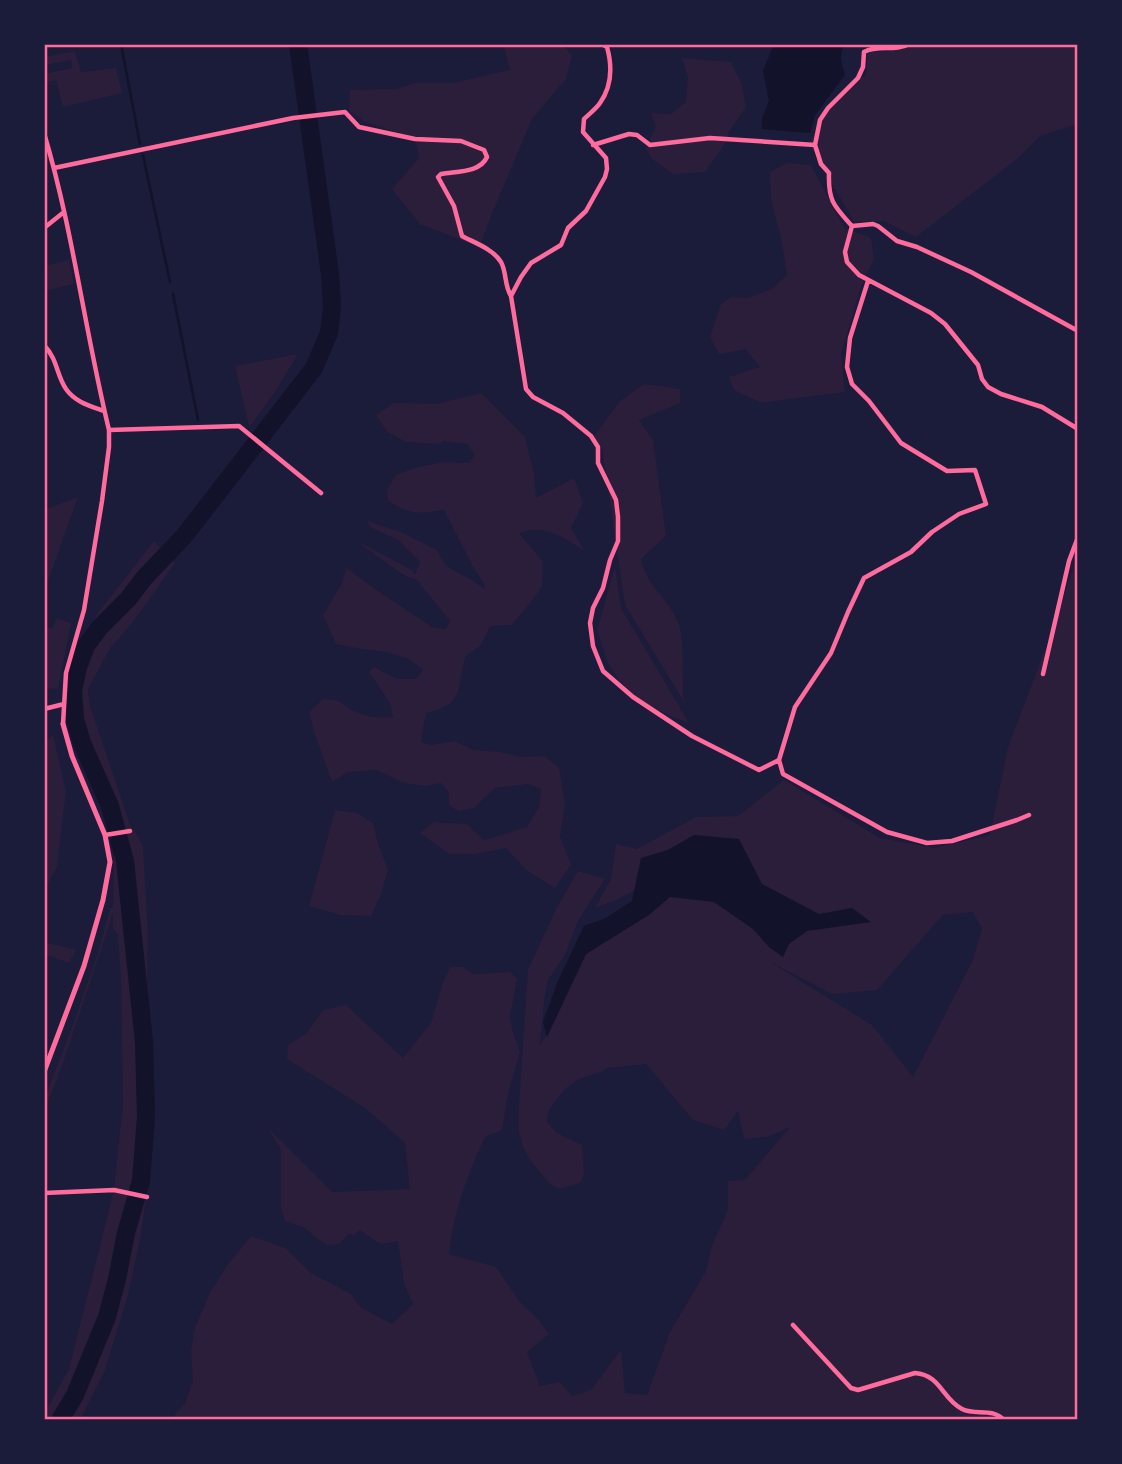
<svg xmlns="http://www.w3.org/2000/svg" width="1122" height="1464" font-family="Manrope,sans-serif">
<rect width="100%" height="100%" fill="#1b1b3a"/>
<path fill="#2a1e3b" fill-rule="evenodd" d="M 503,44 L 562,44 L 572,56 L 566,79 L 532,119 L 493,211 L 481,243 L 471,244 L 420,224 L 392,189 L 419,158 L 415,138 L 365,122 L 349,111 L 350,90 L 396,89 L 415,83 L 453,83 L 510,70 Z
M 908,44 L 946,45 L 948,44 L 1078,44 L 1078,131 L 1074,125 L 1040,136 L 1017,159 L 916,237 L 884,221 L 854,222 L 809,144 L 820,120 L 843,93 L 866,75 L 868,49 L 897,48 Z
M 75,51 L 81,72 L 116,68 L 122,93 L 63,107 L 56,80 L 44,83 L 44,74 L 72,68 L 71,60 L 44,65 L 44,57 Z
M 682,58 L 731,62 L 742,85 L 746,107 L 728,133 L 728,139 L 705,172 L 673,174 L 652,159 L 646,149 L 656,126 L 651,113 L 671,114 L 686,102 L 688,77 Z
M 787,163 L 811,165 L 844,228 L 871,238 L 874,259 L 861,287 L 841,354 L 845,392 L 761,403 L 734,390 L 729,377 L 760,367 L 745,349 L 719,354 L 710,337 L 721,304 L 731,297 L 748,298 L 772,289 L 787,275 L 781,238 L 771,200 L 770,172 Z
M 69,260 L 74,284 L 44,291 L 44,266 Z
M 298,354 L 275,392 L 251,425 L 249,426 L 235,366 Z
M 644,384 L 680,389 L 680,403 L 639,420 L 653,440 L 666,536 L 641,559 C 646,585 667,597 677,620 C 686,638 681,679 684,702 L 625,605 L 602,448 L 594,436 L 620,401 Z
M 481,393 L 525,437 L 534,473 L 536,498 L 574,478 L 583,503 L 571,528 L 584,550 C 561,537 547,524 519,533 L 543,562 L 542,587 L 527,607 L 511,625 L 490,626 L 481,645 L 466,656 C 455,688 468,702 427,713 L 424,722 L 421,742 L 431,745 L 455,741 L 474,750 L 500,752 L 520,757 L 544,756 L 559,767 L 565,804 L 560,837 L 571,864 L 555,888 L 526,870 L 506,848 L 475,854 L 449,854 L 420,833 L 434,822 L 467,824 L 484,840 L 527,827 L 539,807 L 541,789 L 528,784 L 495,788 L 474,808 L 458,811 L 449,805 L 449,792 L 441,783 L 426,786 L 404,783 L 376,770 L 348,772 L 332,782 L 314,732 L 309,712 L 323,699 C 346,699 341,707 359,713 C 370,718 381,718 393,717 L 390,703 L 369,672 L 374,667 L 397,679 L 416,679 L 423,670 L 409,659 L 385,652 L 361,649 L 336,644 L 323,615 L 342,583 L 347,568 L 375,589 L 432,627 L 445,629 L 450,621 L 417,580 L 402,574 L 355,540 L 412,570 L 415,575 L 420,562 L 398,540 L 370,527 L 367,521 L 401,532 L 437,550 L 446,566 L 472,580 L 485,589 L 484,584 L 472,565 L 444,510 C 417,514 412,515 388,501 L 387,490 L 396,475 L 414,468 L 444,462 L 469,463 L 474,455 L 468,444 L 444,441 L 438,444 L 406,442 L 387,432 L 376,415 L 394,403 L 437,404 Z
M 78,497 L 44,592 L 44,510 Z
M 154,541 L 175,563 L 133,622 L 111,647 L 88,689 L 90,706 L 130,824 L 143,846 L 148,936 L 147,980 L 153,1079 L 153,1135 L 150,1170 L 140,1240 L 128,1295 L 105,1370 L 80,1420 L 44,1420 L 44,1415 L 69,1369 L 114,1190 L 123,1103 L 121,979 L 118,934 L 113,929 L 113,913 L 63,1063 L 46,1107 L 44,1149 L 44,1100 L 74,1022 L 99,950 L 110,908 L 113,908 L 114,853 L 102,808 L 75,743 L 67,710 L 69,687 L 72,667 L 97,614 Z
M 1078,553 L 1078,1420 L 172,1420 L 176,1413 L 185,1403 L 193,1381 L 191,1349 L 195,1327 L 210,1293 L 226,1267 L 251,1236 L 285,1248 L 311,1273 L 351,1294 L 360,1307 L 392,1324 L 413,1304 L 404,1284 L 398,1241 L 380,1244 L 360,1230 L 354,1235 L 348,1234 L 339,1244 L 326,1245 L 303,1227 L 285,1221 L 281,1207 L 281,1150 L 267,1127 L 332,1192 L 410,1189 L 405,1143 L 365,1108 L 287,1059 L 288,1045 L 307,1033 L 323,1010 L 346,1005 L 403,1058 L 431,1023 L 442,985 L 450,967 L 463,967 L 473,974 L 510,972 L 517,978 L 510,1017 L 513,1033 L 520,1052 L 508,1093 L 502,1130 L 485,1137 C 468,1173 453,1214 449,1254 L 496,1267 L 520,1302 L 539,1320 L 549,1334 L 527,1352 L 540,1386 L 560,1382 L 572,1396 L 591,1390 L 621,1350 L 625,1393 L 647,1395 L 670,1332 L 706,1271 L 712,1245 L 728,1210 L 728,1181 L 745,1180 L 790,1127 L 768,1137 L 744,1139 L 738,1111 L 724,1130 L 693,1120 L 646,1064 L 607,1068 L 603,1071 L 579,1079 L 565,1089 L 549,1110 L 547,1122 L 557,1133 L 582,1145 L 584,1174 L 580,1183 L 559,1189 L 551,1185 L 538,1170 L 529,1159 L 523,1147 L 519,1132 L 519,1106 L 528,970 L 557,907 L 578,871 L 605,879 L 578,921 L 565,955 L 548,980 L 544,1002 L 540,1046 L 549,1031 L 586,954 L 659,905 L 634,891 L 614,901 L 595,908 L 611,879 L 616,844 L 637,849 L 696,817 L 738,816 L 784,780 L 880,838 L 934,848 L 990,835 L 1008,747 L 1052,632 ZM 973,912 L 982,929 L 973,960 L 913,1077 L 872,1025 L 770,962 L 832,994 L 877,990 L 943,915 Z
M 615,566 L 621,608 L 689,723 L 665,714 L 636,697 L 620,681 L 608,663 L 597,631 Z
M 56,618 L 71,623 L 58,689 L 44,688 L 44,627 L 53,628 Z
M 53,735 L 66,791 L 57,866 L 44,891 L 44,738 L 48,740 Z
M 335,810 L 357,813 L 373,823 L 378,844 L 388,870 L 381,894 L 371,916 L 340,915 L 309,906 Z
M 44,942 L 76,950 L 69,963 L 44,954 Z"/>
<path fill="#12122b" d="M 774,44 L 845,44 C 838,54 842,65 845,75 L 815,115 L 810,133 L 762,129 L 762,118 L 769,101 L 763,71 Z
M 694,835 L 739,839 L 762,884 L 819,914 L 852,908 L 871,922 L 807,931 L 789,944 L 783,957 L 769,947 L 753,929 L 714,902 L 670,897 L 649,915 L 586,954 L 547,1037 L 543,1022 L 558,981 L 584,926 L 606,918 L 632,901 L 641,858 L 668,850 Z"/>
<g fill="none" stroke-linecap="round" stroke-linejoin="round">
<path stroke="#12122b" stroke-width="2.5" d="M 121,44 L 140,144
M 143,155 L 170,282
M 173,294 L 198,420"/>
<path stroke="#12122b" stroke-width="18" d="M 60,1420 L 75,1395 L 107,1317 L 117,1279 L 126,1233 L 141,1181 L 146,1117 L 144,1042 L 125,861 L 110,806 L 82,743 L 75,719 L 73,691 L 78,667 L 86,646 L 100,627 L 128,599 L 145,577 L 185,535 L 314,368 L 329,333 L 332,307 L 330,274 L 298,44"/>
<path stroke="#ff6b9d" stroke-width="4.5" d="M 44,133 C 73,230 85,332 109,430 L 109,447 L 102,501 L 84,610 L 66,673 L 63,724
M 593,145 L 629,134 L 637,135 L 650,145 L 710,138 L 815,145
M 54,168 L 293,118 L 345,112 L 359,127 L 415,139 L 461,141 L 484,150 L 487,157 C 480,173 456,171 441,174 L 438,177 L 454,206 L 462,236 C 475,243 493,249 501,262 C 507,273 504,285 511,296 L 526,389 L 533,397 L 563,413 L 591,436 L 598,447 L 598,463 L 616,500 L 618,517 L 618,541 L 610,560 L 603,588 L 593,608 L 590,623 L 593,646 L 603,671 L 633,697 L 692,736 L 759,770 L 779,760
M 852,226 L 845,252 L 847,262 L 859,275 L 931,313 L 945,324 L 978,365 L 982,379 L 988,387 L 1001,394 L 1042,407 L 1078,429
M 852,226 L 873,224 L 878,226 L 897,241 L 917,247 L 971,272 L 1078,331
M 852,226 C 834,206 828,201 829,173 L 821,164 L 815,145 L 820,120 L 828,108 L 858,78 L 863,67 L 864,52 C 877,44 895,52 909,44
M 44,228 L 64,212
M 868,281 L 850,338 L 847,367 L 852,384 L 869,401 L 901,443 L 947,471 L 975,470 L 986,504 L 959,514 L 932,532 L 911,552 L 864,578 L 848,612 L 831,653 L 795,707 L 779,760 L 783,774 L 887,832 L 927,843 L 952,841 L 1017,820 L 1029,815
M 511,296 L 521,277 L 531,263 L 561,245 L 568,228 L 586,211 L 605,177 L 607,169 L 606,158 L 583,132 L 584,119 C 589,114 596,109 600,103 C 612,86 612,65 607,47 L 602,44
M 44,345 C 58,360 56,374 66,389 C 75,402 90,406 104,411
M 109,430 L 239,426 L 321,493
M 1043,674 L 1069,561 L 1078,537
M 44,709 L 64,704
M 105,835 L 130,831
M 44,1193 L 114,1190 L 147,1197
M 793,1325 L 851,1388 L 858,1390 L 915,1373 C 941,1375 942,1399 962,1409 C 976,1416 992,1407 1004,1420"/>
<path stroke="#ff6b9d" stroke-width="5" d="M 44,1072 L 84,966 L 103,900 L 110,862 L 105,835 L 72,756 L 63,724"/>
</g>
<rect width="1122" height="1464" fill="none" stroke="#1b1b3a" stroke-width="91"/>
<rect x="46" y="46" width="1030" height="1372" fill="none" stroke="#ff6b9d" stroke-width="2.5"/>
</svg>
